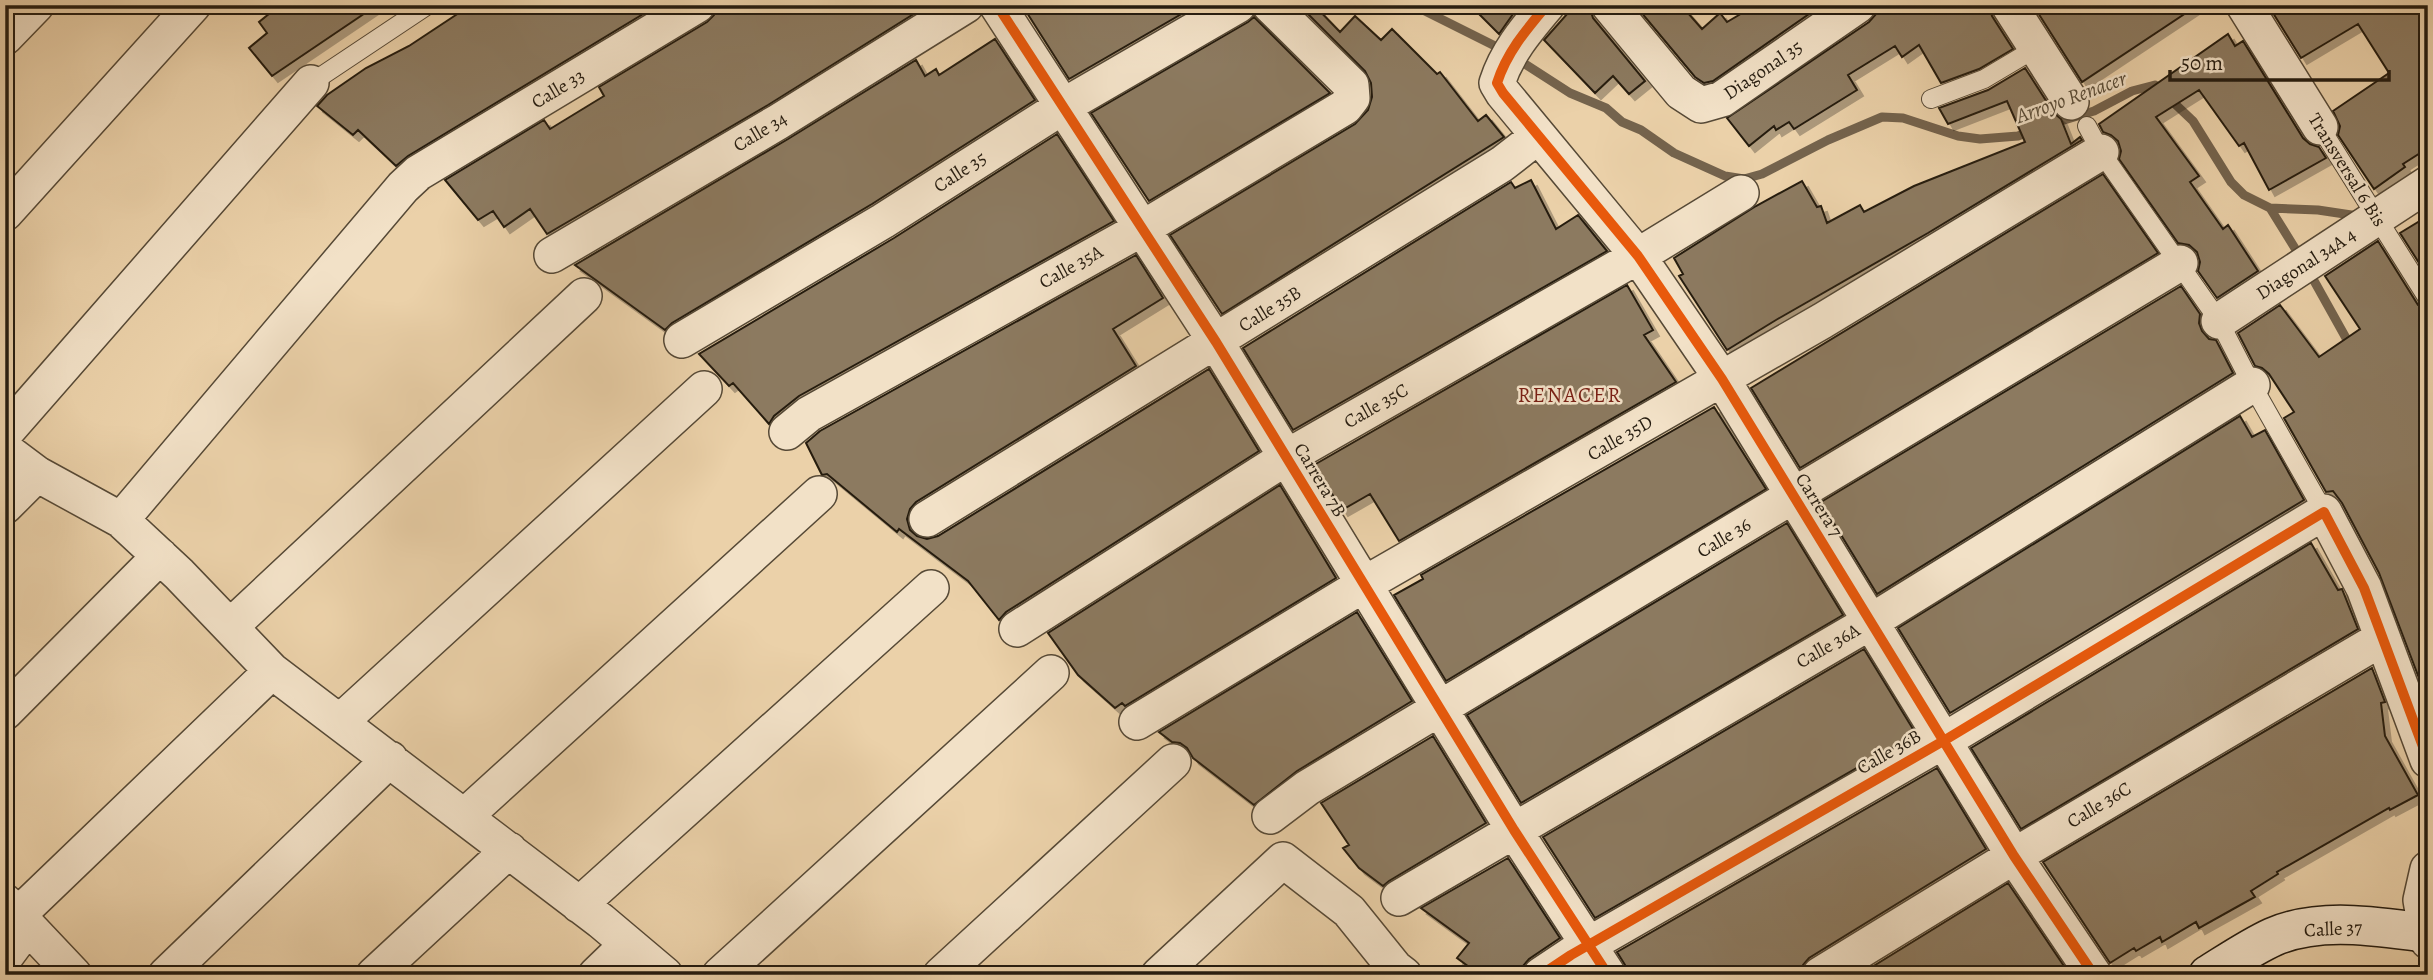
<svg xmlns="http://www.w3.org/2000/svg" width="2433" height="980" font-family="Alegreya,serif">
<defs>
<filter id="shadow"><feDropShadow dx="6" dy="6" stdDeviation="0" flood-color="#0004"/></filter>
</defs>
<rect width="100%" height="100%" fill="#ebd1a9"/>
<filter id="stains"><feTurbulence type="fractalNoise" baseFrequency=".00286" numOctaves="4"/><feColorMatrix values="0 0 0 0 .2 0 0 0 0 .09 0 0 0 0 .02 0 0 0 .5 -.17"/></filter>
<radialGradient id="worn" r=".72"><stop offset=".6" stop-color="#630" stop-opacity="0"/><stop offset="1" stop-color="#630" stop-opacity=".3"/></radialGradient>
<g fill="none" stroke-linecap="round" stroke-linejoin="round">
<path stroke="#74634d" stroke-width="9" d="M 1413,5 L 1503,50
M 1514,57 L 1570,93 L 1606,108 L 1622,122 L 1641,130 L 1674,153 L 1725,176 L 1744,179 L 1762,174 L 1828,140 L 1882,117 L 1903,118 L 1958,136 L 1980,139 L 2018,136 L 2031,131
M 2051,124 L 2094,111 L 2132,91 L 2155,85 L 2193,121 L 2231,182 L 2244,195 L 2270,208 L 2301,258
M 2270,208 L 2318,210 L 2358,216
M 2308,270 L 2351,347"/>
</g>
<path fill="#8c7a60" stroke="#251c10" stroke-width="2" filter="url(#shadow)" d="M 280,5 L 377,5 L 272,76 L 249,48 L 267,33 L 259,22 Z
M 471,5 L 658,5 L 408,156 L 396,166 L 358,130 L 353,135 L 317,106 L 327,95 L 366,68 L 409,46 Z
M 717,5 L 928,5 L 768,105 L 547,234 L 530,209 L 504,227 L 493,211 L 478,220 L 445,180 L 544,120 L 550,129 L 604,96 L 599,87 L 707,22 L 714,15 Z
M 1022,5 L 1197,5 L 1069,79 Z
M 1299,5 L 1314,5 L 1340,32 L 1355,16 L 1381,40 L 1392,29 L 1437,74 L 1440,72 L 1478,121 L 1486,115 L 1504,137 L 1222,314 L 1170,235 L 1355,124 L 1368,110 L 1372,97 L 1371,83 L 1365,71 Z
M 1470,5 L 1504,5 L 1513,14 L 1499,34 Z
M 1575,5 L 1589,5 L 1593,18 L 1645,81 L 1629,94 L 1613,76 L 1595,93 L 1544,40 Z
M 1635,5 L 1681,5 L 1702,29 L 1720,13 L 1727,22 L 1756,5 L 1822,5 L 1713,81 L 1704,83 L 1695,77 Z
M 1878,5 L 1989,5 L 1992,16 L 2013,49 L 1979,69 L 1941,83 L 1919,45 L 1902,57 L 1895,46 L 1848,75 L 1857,90 L 1794,129 L 1789,122 L 1776,130 L 1774,126 L 1749,146 L 1727,118 L 1869,22 L 1876,14 Z
M 2033,5 L 2198,5 L 2082,82 Z
M 2268,5 L 2420,5 L 2428,17 L 2428,148 L 2403,164 L 2405,167 L 2374,189 L 2338,135 L 2340,126 L 2333,111 L 2389,73 L 2358,24 L 2301,58 Z
M 1254,17 L 1330,93 L 1149,201 L 1091,113 L 1248,22 Z
M 2228,34 L 2235,46 L 2243,41 L 2303,138 L 2310,144 L 2319,147 L 2326,158 L 2269,190 L 2244,143 L 2239,146 L 2199,90 L 2156,117 L 2199,176 L 2190,182 L 2223,229 L 2228,225 L 2258,271 L 2217,298 L 2198,271 L 2200,262 L 2197,252 L 2189,245 L 2178,243 L 2119,159 L 2121,151 L 2118,141 L 2111,135 L 2103,132 L 2099,124 Z
M 995,39 L 1035,100 L 872,204 L 672,323 L 665,330 L 575,265 L 788,139 L 916,60 L 925,76 L 936,69 L 939,75 Z
M 2025,68 L 2054,113 L 2061,119 L 2071,144 L 2080,137 L 2082,140 L 1928,233 L 1776,320 L 1727,350 L 1679,276 L 1683,274 L 1674,258 L 1756,206 L 1802,181 L 1817,207 L 1821,206 L 1827,223 L 1860,205 L 1864,212 L 1914,186 L 2025,142 L 2007,101 L 1948,124 L 1939,108 L 1988,90 Z
M 1057,134 L 1114,221 L 799,396 L 774,416 L 769,424 L 733,383 L 729,386 L 699,354 L 894,238 Z
M 2103,174 L 2158,253 L 1800,468 L 1751,388 Z
M 1531,180 L 1556,229 L 1578,215 L 1607,251 L 1293,430 L 1243,348 L 1511,182 L 1515,188 Z
M 2428,216 L 2428,277 L 2400,233 Z
M 2378,241 L 2418,305 L 2428,310 L 2428,684 L 2422,686 L 2379,573 L 2342,503 L 2333,491 L 2326,492 L 2284,418 L 2294,412 L 2269,374 L 2262,368 L 2255,366 L 2238,333 L 2280,305 L 2319,357 L 2360,329 L 2325,276 Z
M 1136,255 L 1163,298 L 1113,329 L 1136,366 L 916,502 L 910,509 L 907,519 L 910,530 L 917,536 L 927,539 L 938,536 L 1209,369 L 1259,451 L 1006,612 L 999,620 L 968,581 L 899,529 L 897,532 L 827,474 L 822,475 L 806,443 L 820,431 Z
M 1627,285 L 1653,330 L 1644,335 L 1676,382 L 1399,541 L 1370,494 L 1342,510 L 1314,465 Z
M 2181,286 L 2200,314 L 2199,323 L 2202,331 L 2209,339 L 2216,340 L 2233,373 L 1877,594 L 1821,502 Z
M 1714,407 L 1766,489 L 1446,681 L 1394,595 L 1423,579 L 1421,575 Z
M 2240,416 L 2252,437 L 2265,430 L 2304,500 L 1950,713 L 1898,628 Z
M 1280,485 L 1336,578 L 1125,706 L 1122,703 L 1115,708 L 1078,675 L 1048,633 Z
M 1787,523 L 1843,615 L 1521,803 L 1467,715 Z
M 2311,543 L 2338,590 L 2342,589 L 2358,629 L 2021,829 L 1971,748 Z
M 1357,612 L 1412,701 L 1297,771 L 1254,805 L 1193,758 L 1187,748 L 1180,743 L 1172,742 L 1159,732 Z
M 1864,649 L 1916,734 L 1595,918 L 1543,837 Z
M 2372,668 L 2385,702 L 2381,703 L 2385,736 L 2418,795 L 2390,810 L 2389,808 L 2277,872 L 2278,874 L 2251,891 L 2255,897 L 2235,908 L 2199,928 L 2196,922 L 2162,942 L 2160,937 L 2136,951 L 2134,948 L 2110,963 L 2043,862 Z
M 1433,736 L 1486,823 L 1389,881 L 1383,886 L 1359,868 L 1343,848 L 1349,845 L 1321,803 Z
M 1937,768 L 1986,849 L 1809,958 L 1803,965 L 1800,975 L 1628,975 L 1625,965 L 1617,952 Z
M 1508,858 L 1560,938 L 1529,959 L 1523,966 L 1521,975 L 1480,975 L 1457,958 L 1469,943 L 1421,908 Z
M 2008,883 L 2070,975 L 1859,975 Z"/>
<g fill="none" stroke-linecap="round" stroke-linejoin="round">
<defs>
<path id="service" d="M 311,83 L 428,5
M 1931,99 L 1984,79 L 2036,48
M 2087,126 L 2101,152 L 2219,321 L 2252,385 L 2324,512
M 2320,127 L 2428,299"/>
<path id="minor" d="M 997,5 L 1216,342 L 1514,830 L 1608,975
M 1547,5 C 1526,30 1507,52 1497,83 L 1503,93 L 1638,256 L 1722,379 L 2014,856 L 2094,975
M 1609,5 L 1681,92 L 1701,105 L 1722,99 L 1858,5
M 2009,5 L 2071,102
M 2244,5 L 2320,127
M 5,37 L 36,5
M 5,213 L 193,5
M 552,255 L 778,122 L 966,5
M 2219,321 L 2428,184
M 682,340 L 883,221 L 1062,107 L 1238,5
M 787,432 L 809,414 L 1143,228 L 1345,107 L 1352,98 L 1351,85 L 1270,5
M 5,433 L 311,83
M 5,450 L 37,474 L 121,520 L 179,574 L 272,671 L 601,921 L 665,975
M 5,506 L 37,474
M 927,519 L 1502,164 L 1538,136
M 121,520 L 403,187 L 418,173 L 697,5
M 230,627 L 584,296
M 1017,629 L 1287,457 L 1638,256 L 1741,193
M 5,712 L 160,556
M 340,722 L 704,389
M 1137,722 L 1363,585 L 1822,321 L 2101,152
M 465,816 L 819,494
M 1270,816 L 1307,788 L 2180,263
M 2428,869 L 2421,900 L 2428,941
M 1399,898 L 1872,621 L 2252,385
M 5,902 L 74,975
M 579,905 L 931,588
M 18,915 L 272,671
M 5,957 L 28,926
M 166,975 L 390,759
M 374,975 L 509,850
M 596,975 L 628,944
M 720,975 L 1051,673
M 941,975 L 1173,762
M 1159,975 L 1283,860 L 1349,911 L 1395,968 L 1404,975
M 1541,975 L 1571,955 L 1945,740 L 2324,512 L 2364,588 L 2428,760
M 1820,975 L 2014,856 L 2381,639"/>
<path id="secondary" d="M 2208,975 C 2229,962 2251,947 2273,937 C 2321,916 2378,927 2428,933"/>
</defs>
<use href="#service" stroke="#564936" stroke-width="20"/>
<use href="#minor" stroke="#564936" stroke-width="38"/>
<use href="#secondary" stroke="#251c10" stroke-width="41"/>
<use href="#service" stroke="#f2e1c7" stroke-width="18"/>
<use href="#minor" stroke="#f2e1c7" stroke-width="35"/>
<use href="#secondary" stroke="#f2e1c7" stroke-width="38"/>
<defs>
<path id="cycleway" d="M 997,5 L 1216,342 L 1514,830 L 1608,975
M 1547,5 C 1526,30 1507,52 1497,83 L 1503,93 L 1638,256 L 1722,379 L 2014,856 L 2094,975
M 1541,975 L 1571,955 L 1945,740 L 2324,512 L 2364,588 L 2428,760"/>
</defs>
<use href="#cycleway" stroke="#f2e1c7" stroke-width="15"/>
<use href="#cycleway" stroke="#e8590c" stroke-width="10"/>
</g>
<g text-anchor="middle" dominant-baseline="central" stroke-width="5" stroke-linejoin="round" paint-order="stroke">
<g font-size="19" fill="#251c10" stroke="#f2e1c7">
<text transform="translate(1763 70) rotate(-34)">Diagonal 35</text>
<text transform="translate(558 89) rotate(-31)">Calle 33</text>
<text transform="translate(760 132) rotate(-31)">Calle 34</text>
<text transform="translate(2347 170) rotate(58)">Transversal 6 Bis</text>
<text transform="translate(960 172) rotate(-33)">Calle 35</text>
<text transform="translate(2306 264) rotate(-33)">Diagonal 34A 4</text>
<text transform="translate(1071 267) rotate(-29)">Calle 35A</text>
<text transform="translate(1270 309) rotate(-32)">Calle 35B</text>
<text transform="translate(1376 406) rotate(-30)">Calle 35C</text>
<text transform="translate(1620 438) rotate(-30)">Calle 35D</text>
<text transform="translate(1320 480) rotate(59)">Carrera 7B</text>
<text transform="translate(1819 505) rotate(58)">Carrera 7</text>
<text transform="translate(1724 538) rotate(-31)">Calle 36</text>
<text transform="translate(1828 646) rotate(-30)">Calle 36A</text>
<text transform="translate(1889 752) rotate(-30)">Calle 36B</text>
<text transform="translate(2099 805) rotate(-31)">Calle 36C</text>
<text transform="translate(2333 929) rotate(-3)">Calle 37</text>
</g>
<g font-size="21" font-style="italic" fill="#594c38" stroke="#f2e1c7">
<text transform="translate(2071 97) rotate(-20)">Arroyo Renacer</text>
</g>
<g font-size="21" letter-spacing="2" fill="#7a1f14" stroke="#f2e1c7">
<text x="1570" y="395">RENACER</text>
</g>
</g>
<rect width="2433" height="980" fill="none" stroke="#ebd1a9" stroke-width="28"/>
<rect x="7" y="7" width="2419" height="966" fill="none" stroke="#251c10" stroke-width="3.5"/>
<rect x="14" y="14" width="2405" height="952" fill="none" stroke="#251c10" stroke-width="2"/>
<path d="M2170 70v10h219v-10" fill="none" stroke="#251c10" stroke-width="3.5"/>
<text x="2181" y="70" font-size="21" fill="#251c10" stroke="#f2e1c7" stroke-width="5" paint-order="stroke">50 m</text>
<rect width="100%" height="100%" filter="url(#stains)"/>
<rect width="100%" height="100%" fill="url(#worn)"/>
</svg>
